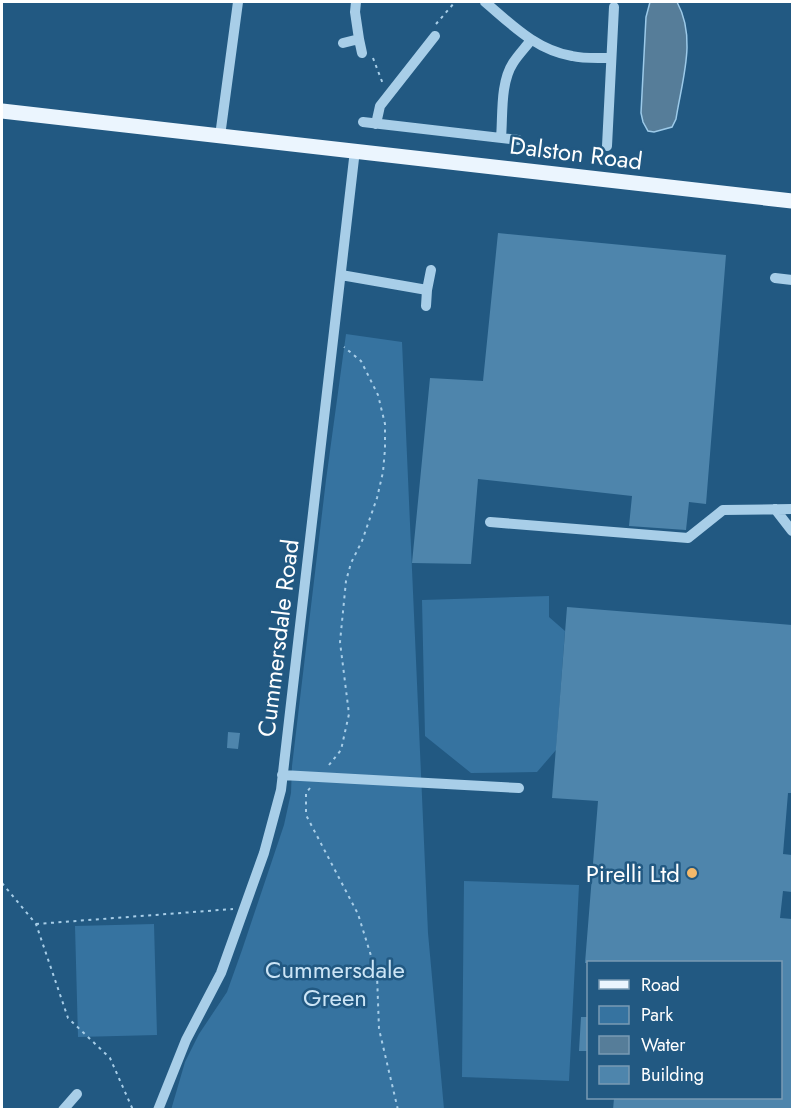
<svg xmlns="http://www.w3.org/2000/svg" width="794" height="1111" font-family="Jost,sans-serif">
<rect width="100%" height="100%" fill="#225982"/>
<path fill="#3673a0" d="M 346,334 L 402,342 L 428,933 L 444,1109 L 171,1110 L 185,1062 L 199,1034 L 227,992 L 242,950 L 284,825 L 291,793 L 292,766 L 326,480 Z
M 549,596 L 549,617 L 565,631 L 556,750 L 537,772 L 471,773 L 425,736 L 422,600 Z
M 464,881 L 579,885 L 569,1081 L 462,1077 Z
M 154,924 L 157,1035 L 78,1037 L 75,926 Z"/>
<path fill="#567d99" stroke="#9ccae9" stroke-width="1.5" d="M 650,2 L 677,2 C 697,38 682,80 676,119 L 672,127 L 654,132 L 648,131 L 643,122 L 641,113 L 646,17 Z"/>
<path fill="#4e85ac" d="M 498,233 L 726,255 L 706,504 L 689,502 L 686,530 L 629,526 L 632,496 L 478,479 L 471,564 L 412,563 L 430,378 L 483,381 Z
M 567,607 L 792,625 L 792,793 L 788,793 L 783,854 L 792,855 L 792,892 L 783,891 L 780,918 L 792,919 L 792,1110 L 613,1110 L 614,1098 L 780,1098 L 780,963 L 585,963 L 598,801 L 552,798 Z
M 228,732 L 240,733 L 238,749 L 227,748 Z
M 581,1017 L 588,1017 L 588,1051 L 579,1051 Z"/>
<g fill="none" stroke-linecap="round" stroke-linejoin="round">
<path stroke="#a8cee8" stroke-width="2" stroke-dasharray="3 4.5" stroke-linecap="butt" d="M 436,24 L 455,2
M 373,58 L 383,84
M 329,765 L 341,750 L 349,714 L 340,642 L 346,581 L 351,563 L 362,541 L 377,498 L 383,472 L 385,449 L 385,424 L 378,395 L 361,361 L 344,347
M 310,788 L 306,793 L 306,815 L 358,914 L 377,975 L 379,1029 L 398,1110
M 2,883 L 36,924 L 68,1018 L 110,1058 L 133,1110
M 36,924 L 233,909"/>
<path stroke="#a8cee8" stroke-width="10" d="M 356,2 L 355,12 L 359,39
M 485,2 C 511,24 536,50 572,56 C 585,59 598,58 610,58
M 343,43 L 359,39 L 362,53
M 363,122 L 518,140
M 376,124 L 380,106 L 435,36
M 220,136 L 238,2
M 501,138 C 503,115 500,83 513,63 C 518,55 525,48 531,40
M 607,146 L 614,7
M 341,275 L 427,290
M 775,278 L 792,280
M 426,306 L 427,290 L 431,270
M 775,509 L 792,531
M 490,522 L 688,538 L 723,510 L 792,509
M 282,775 L 519,788
M 63,1110 L 77,1094
M 158,1110 L 186,1040 L 221,973 L 264,853 L 281,790 L 355,150"/>
<path stroke="#ebf5fe" stroke-width="15" d="M 2,111 L 792,201"/>
</g>
<circle fill="#f4b96a" stroke="#225982" stroke-width="2" cx="692" cy="873" r="6"/>
<g text-anchor="middle" dominant-baseline="central" stroke-width="5" stroke-linejoin="round" paint-order="stroke">
<g font-size="24" fill="#fff" stroke="#225982">
<text transform="translate(576 153) rotate(7)">Dalston Road</text>
<text transform="translate(278 638) rotate(-83)">Cummersdale Road</text>
</g>
<g font-size="24" fill="#fff" stroke="#225982" text-anchor="end">
<text x="680" y="873">Pirelli Ltd</text>
</g>
<g font-size="24" fill="#cce5f6" stroke="#225982">
<text x="335" y="969">Cummersdale<tspan x="335" dy="28">Green</tspan></text>
</g>
</g>
<rect width="794" height="1111" fill="none" stroke="#ffffff" stroke-width="6"/>
<rect x="587" y="961" width="195" height="138" fill="#225982" stroke="#7a9bb4" stroke-width="1.5"/>
<rect x="599" y="980" width="30" height="9" fill="#ebf5fe" stroke="#7a9bb4" stroke-width="1.5"/>
<text x="641" y="991" font-size="18" fill="#ffffff">Road</text>
<rect x="599" y="1006" width="30" height="18" fill="#3673a0" stroke="#7a9bb4" stroke-width="1.5"/>
<text x="641" y="1021" font-size="18" fill="#ffffff">Park</text>
<rect x="599" y="1036" width="30" height="18" fill="#567d99" stroke="#7a9bb4" stroke-width="1.5"/>
<text x="641" y="1051" font-size="18" fill="#ffffff">Water</text>
<rect x="599" y="1066" width="30" height="18" fill="#4e85ac" stroke="#7a9bb4" stroke-width="1.5"/>
<text x="641" y="1081" font-size="18" fill="#ffffff">Building</text>
</svg>
